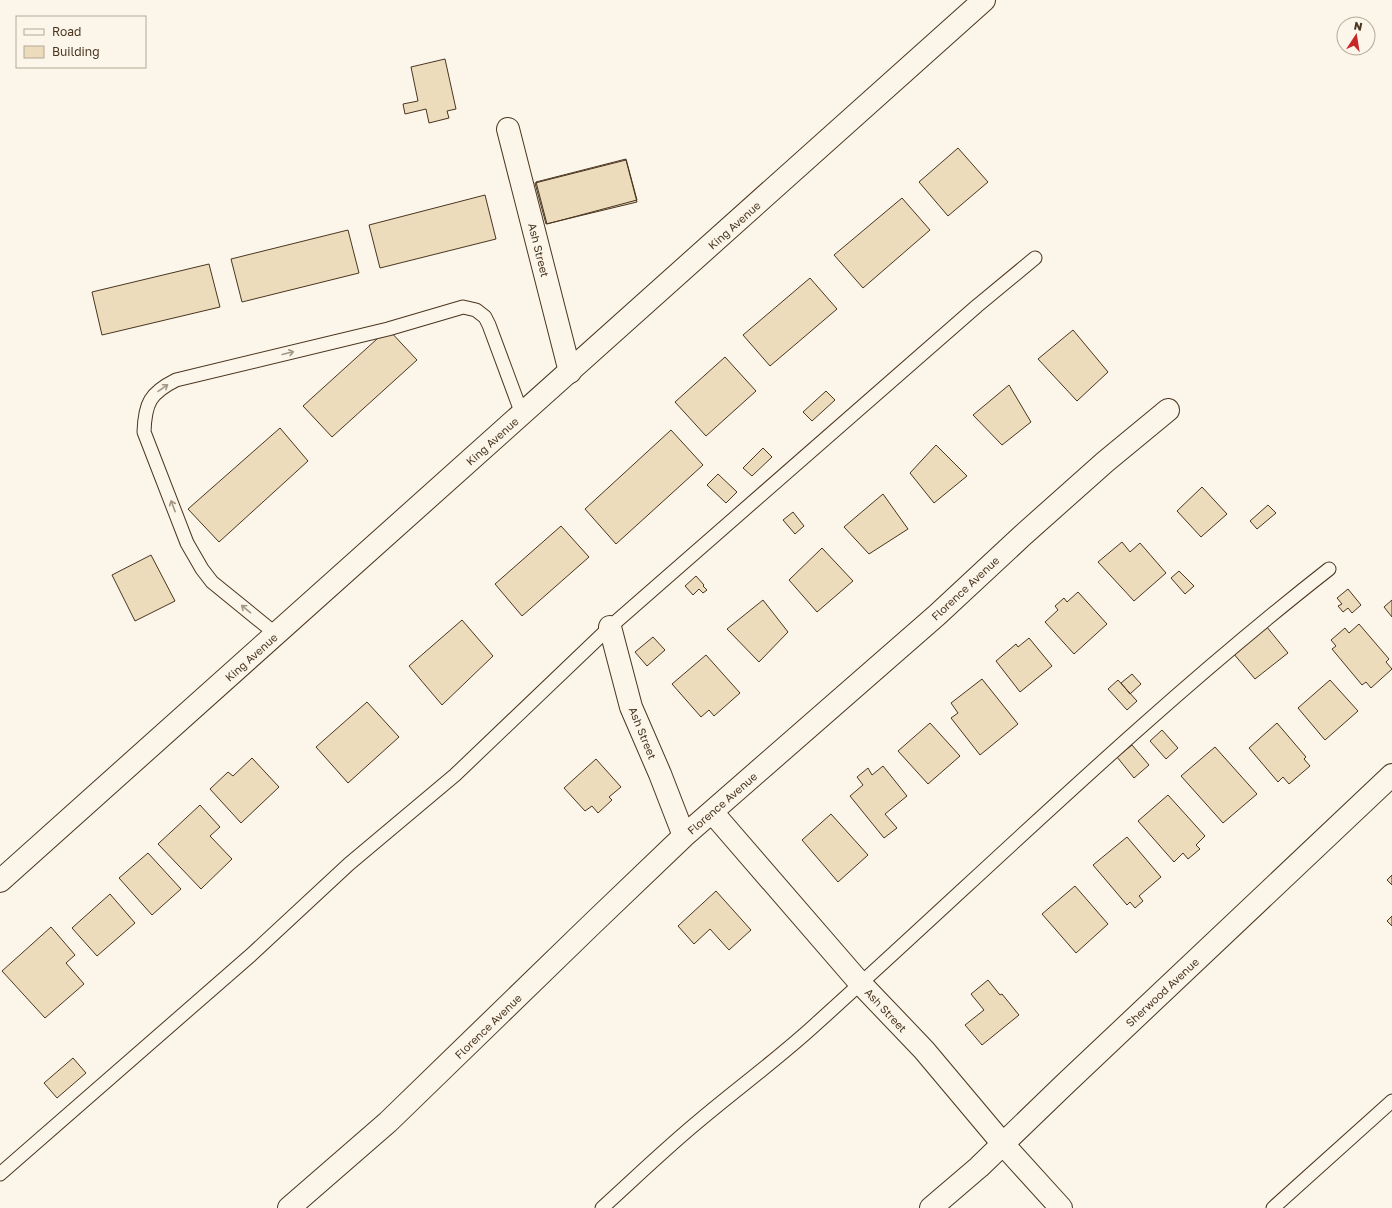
<svg xmlns="http://www.w3.org/2000/svg" width="1392" height="1208" font-family="'Golos Text',sans-serif">
<rect width="100%" height="100%" fill="#fbf6e9"/>
<path fill="#ecdcbc" stroke="#4a3520" d="M 445,59 L 456,109 L 447,111 L 449,118 L 429,123 L 426,109 L 405,114 L 403,104 L 418,101 L 411,67 Z
M 958,148 L 988,182 L 948,216 L 919,182 Z
M 626,159 L 637,200 L 547,224 L 536,182 Z
M 626,160 L 637,202 L 546,224 L 535,183 Z
M 485,195 L 496,239 L 380,268 L 369,225 Z
M 902,198 L 930,230 L 863,288 L 834,255 Z
M 348,230 L 359,273 L 242,302 L 231,259 Z
M 209,264 L 220,307 L 102,335 L 92,292 Z
M 810,278 L 837,309 L 770,366 L 743,335 Z
M 388,329 L 417,360 L 332,437 L 303,406 Z
M 1073,330 L 1108,372 L 1077,401 L 1038,359 Z
M 725,357 L 756,391 L 706,436 L 675,402 Z
M 1009,385 L 1031,422 L 1002,445 L 973,415 Z
M 826,391 L 835,400 L 812,421 L 803,412 Z
M 280,428 L 308,461 L 219,542 L 188,509 Z
M 671,430 L 703,465 L 616,544 L 585,509 Z
M 936,445 L 967,476 L 934,503 L 910,473 Z
M 763,448 L 772,457 L 752,476 L 743,468 Z
M 718,474 L 737,492 L 726,503 L 707,485 Z
M 1202,487 L 1227,514 L 1201,537 L 1177,511 Z
M 883,494 L 908,529 L 869,554 L 844,527 Z
M 1268,505 L 1276,513 L 1257,529 L 1250,521 Z
M 793,512 L 804,526 L 795,534 L 783,520 Z
M 561,526 L 589,557 L 522,616 L 495,584 Z
M 1122,542 L 1130,552 L 1140,543 L 1166,573 L 1134,601 L 1098,562 Z
M 822,548 L 853,581 L 817,612 L 789,580 Z
M 151,555 L 175,601 L 135,621 L 112,575 Z
M 1179,571 L 1194,586 L 1185,594 L 1171,578 Z
M 696,576 L 704,585 L 703,586 L 707,590 L 703,593 L 699,589 L 693,595 L 685,586 Z
M 1348,589 L 1361,605 L 1352,613 L 1348,608 L 1343,612 L 1338,606 L 1342,604 L 1337,598 Z
M 1078,592 L 1107,624 L 1074,654 L 1045,622 L 1058,610 L 1055,606 L 1064,598 L 1067,602 Z
M 763,600 L 788,632 L 759,662 L 727,629 Z
M 1392,600 L 1392,617 L 1384,607 Z
M 462,620 L 493,656 L 442,705 L 409,666 Z
M 1359,624 L 1389,659 L 1386,662 L 1392,669 L 1371,688 L 1366,682 L 1362,685 L 1332,649 L 1336,646 L 1331,640 L 1345,628 L 1349,633 Z
M 1266,626 L 1288,653 L 1255,679 L 1233,653 Z
M 653,637 L 665,650 L 647,666 L 635,652 Z
M 1029,638 L 1052,666 L 1020,692 L 996,661 L 1016,644 L 1018,647 Z
M 706,655 L 740,693 L 714,716 L 709,710 L 701,717 L 672,684 Z
M 1132,674 L 1141,684 L 1130,694 L 1121,683 Z
M 982,679 L 1018,724 L 980,755 L 951,718 L 958,713 L 951,703 Z
M 1118,680 L 1137,701 L 1127,710 L 1108,689 Z
M 1330,680 L 1358,711 L 1325,740 L 1298,708 Z
M 367,702 L 399,737 L 348,783 L 316,747 Z
M 930,723 L 960,756 L 928,784 L 898,751 Z
M 1277,723 L 1306,757 L 1304,759 L 1310,766 L 1289,784 L 1283,777 L 1278,782 L 1249,748 Z
M 1162,730 L 1178,748 L 1166,759 L 1150,741 Z
M 1132,745 L 1149,765 L 1134,778 L 1117,757 Z
M 1215,747 L 1257,794 L 1223,823 L 1181,776 Z
M 252,758 L 279,787 L 241,823 L 210,789 L 228,772 L 233,776 Z
M 596,759 L 621,787 L 609,797 L 612,800 L 598,813 L 592,806 L 585,811 L 564,788 Z
M 883,766 L 907,796 L 885,814 L 897,828 L 884,838 L 850,796 L 863,785 L 857,777 L 868,768 L 872,775 Z
M 1168,795 L 1205,836 L 1196,845 L 1200,849 L 1188,859 L 1183,853 L 1174,862 L 1138,821 Z
M 200,805 L 220,827 L 210,836 L 232,859 L 201,889 L 158,844 Z
M 831,814 L 868,855 L 838,882 L 802,840 Z
M 1127,837 L 1161,877 L 1139,896 L 1143,901 L 1135,908 L 1130,902 L 1127,905 L 1093,865 Z
M 148,853 L 181,889 L 152,915 L 119,878 Z
M 1392,875 L 1392,885 L 1387,880 Z
M 1075,886 L 1108,924 L 1076,953 L 1042,914 Z
M 716,891 L 751,930 L 729,950 L 710,929 L 694,944 L 678,926 Z
M 110,894 L 135,923 L 97,956 L 72,928 Z
M 1392,916 L 1392,926 L 1387,921 Z
M 51,927 L 75,955 L 66,963 L 84,984 L 45,1018 L 2,971 Z
M 988,980 L 1000,995 L 1002,994 L 1019,1015 L 982,1045 L 965,1025 L 984,1010 L 971,994 Z
M 73,1058 L 86,1073 L 57,1098 L 44,1083 Z"/>
<g fill="none" stroke-linecap="round" stroke-linejoin="round">
<defs>
<path id="lane" d="M 276,634 L 212,582 L 202,569 L 187,543 L 144,432 C 145,403 150,393 176,380 L 388,329 L 463,307 L 476,310 L 485,317 L 489,325 L 522,414
M 0,1174 L 251,955 L 349,864 L 455,775 L 610,627 L 977,306 L 1035,258
M 602,1208 C 634,1179 666,1148 700,1120 C 738,1088 779,1058 816,1024 C 986,871 1149,710 1329,569
M 1273,1208 L 1392,1101"/>
<path id="street" d="M 508,129 L 570,372
M 610,627 L 631,707 L 660,774 L 684,836
M 712,812 L 860,983 L 924,1050 L 1003,1144 L 1061,1208
M 289,1208 L 388,1122 L 591,925 L 684,836 L 937,615 L 1023,535 L 1105,462 L 1168,410"/>
<path id="secondary" d="M 0,881 L 984,0
M 931,1208 L 979,1167 L 1065,1084 L 1392,775"/>
</defs>
<use href="#lane" stroke="#4a3520" stroke-width="15"/>
<use href="#street" stroke="#4a3520" stroke-width="24"/>
<use href="#secondary" stroke="#4a3520" stroke-width="24"/>
<use href="#lane" stroke="#fbf6e9" stroke-width="13"/>
<use href="#street" stroke="#fbf6e9" stroke-width="22"/>
<use href="#secondary" stroke="#fbf6e9" stroke-width="22"/>
</g>
<defs><path id="oneway-shaft" d="M-6 0H5M1.5-3L5.5 0L1.5 3" fill="none" stroke-width="1.6" stroke-linecap="round" stroke-linejoin="round"/></defs>
<g stroke="#a29684">
<use href="#oneway-shaft" transform="translate(288 353) rotate(-14)"/>
<use href="#oneway-shaft" transform="translate(163 388) rotate(-35)"/>
<use href="#oneway-shaft" transform="translate(173 506) rotate(-111)"/>
<use href="#oneway-shaft" transform="translate(246 609) rotate(-141)"/>
</g>
<g text-anchor="middle" dominant-baseline="central" stroke-width="3" stroke-linejoin="round" paint-order="stroke">
<g font-size="11" fill="#4a3520" stroke="#fbf6e9">
<text transform="translate(734 225) rotate(-42)">King Avenue</text>
<text transform="translate(539 250) rotate(76)">Ash Street</text>
<text transform="translate(492 441) rotate(-42)">King Avenue</text>
<text transform="translate(965 588) rotate(-43)">Florence Avenue</text>
<text transform="translate(251 657) rotate(-42)">King Avenue</text>
<text transform="translate(643 733) rotate(68)">Ash Street</text>
<text transform="translate(722 803) rotate(-41)">Florence Avenue</text>
<text transform="translate(1162 992) rotate(-43)">Sherwood Avenue</text>
<text transform="translate(886 1010) rotate(47)">Ash Street</text>
<text transform="translate(488 1026) rotate(-44)">Florence Avenue</text>
</g>
</g>
<rect x="16" y="16" width="130" height="52" fill="#fbf6e9" stroke="#b4a999"/>
<rect x="24" y="29" width="20" height="6" fill="#fbf6e9" stroke="#b4a999"/>
<text x="52" y="36" font-size="12" fill="#4a3520">Road</text>
<rect x="24" y="46" width="20" height="12" fill="#ecdcbc" stroke="#b4a999"/>
<text x="52" y="56" font-size="12" fill="#4a3520">Building</text>
<g transform="translate(1356 36) rotate(12)"><circle r="19" fill="#fbf6e9" stroke="#b4a999"/>
<path d="M0-3L7 15L0 10L-7 15Z" fill="#c62828"/>
<text y="-6" font-size="11" font-weight="bold" text-anchor="middle" fill="#4a3520">N</text>
</g>
</svg>
